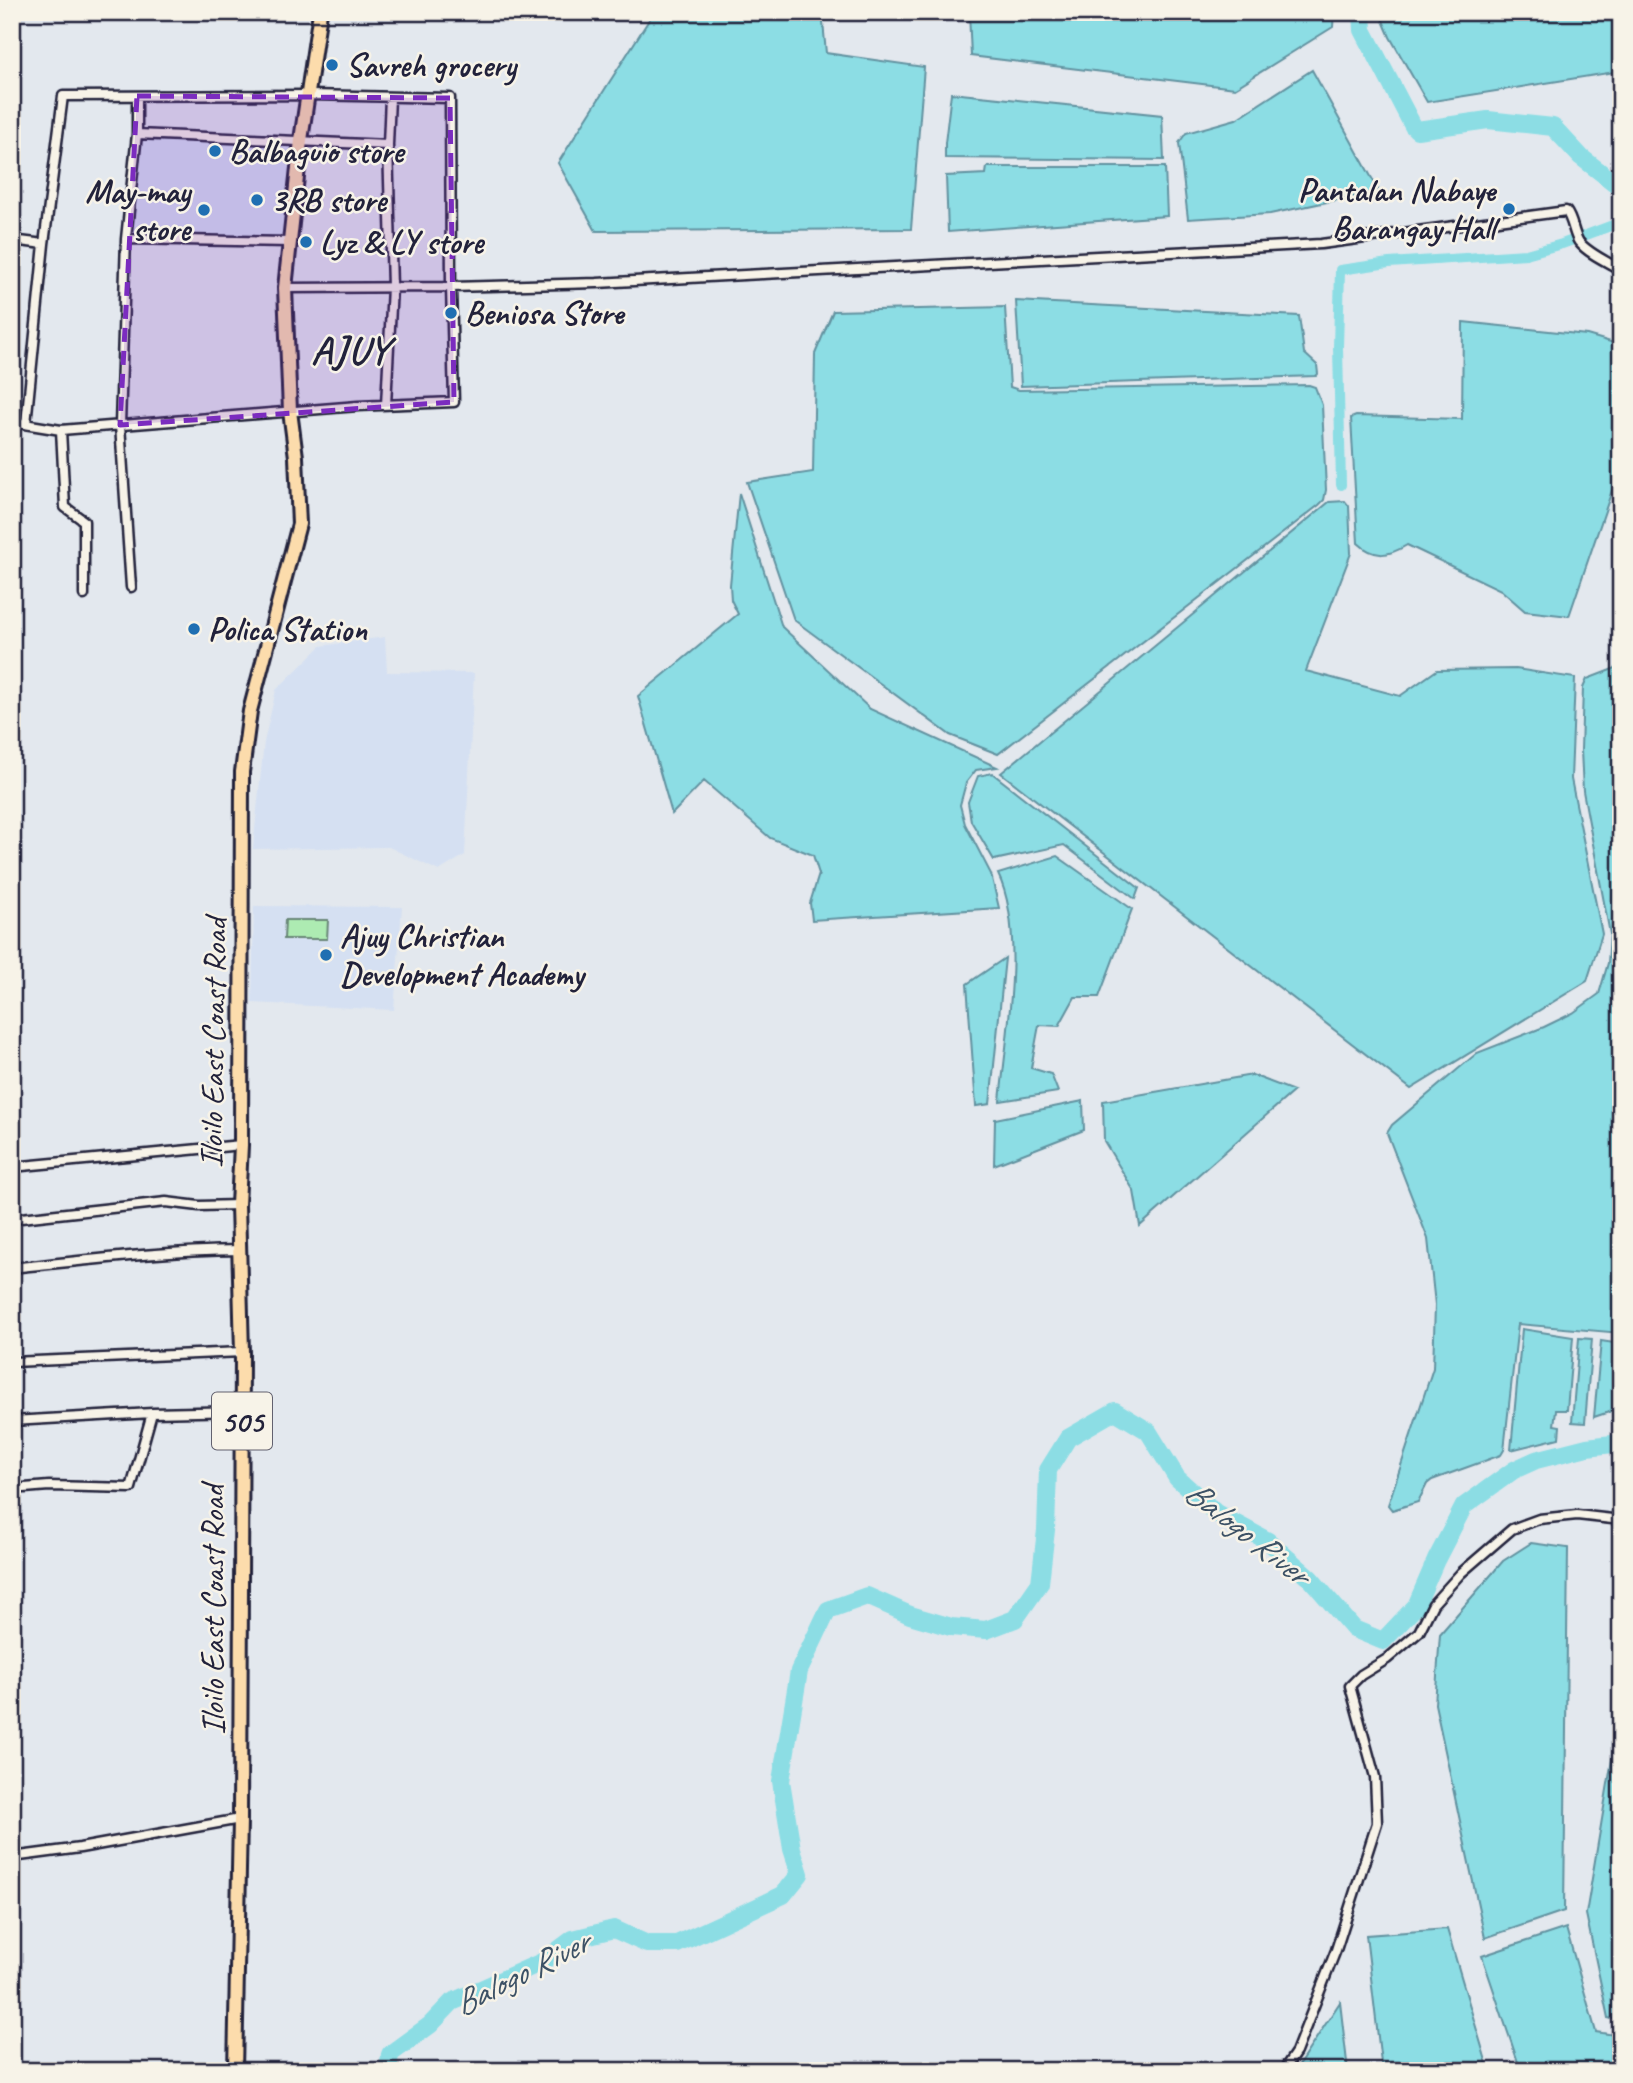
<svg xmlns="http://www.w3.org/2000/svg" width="1633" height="2083" font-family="Caveat,sans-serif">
<rect width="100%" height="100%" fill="#e3e8ee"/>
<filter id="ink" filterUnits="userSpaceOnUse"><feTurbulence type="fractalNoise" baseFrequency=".0143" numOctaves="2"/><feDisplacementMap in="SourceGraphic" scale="14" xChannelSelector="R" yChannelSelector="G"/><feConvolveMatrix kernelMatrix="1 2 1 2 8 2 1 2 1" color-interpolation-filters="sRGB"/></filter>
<g filter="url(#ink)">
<path fill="#d5e0f2" d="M 137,138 L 298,142 L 289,241 L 133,236 Z
M 385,637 L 387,672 L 474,673 L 465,855 L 439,871 L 389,847 L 253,849 L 264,742 L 276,690 L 321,646 Z
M 254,906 L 402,907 L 394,1010 L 252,1003 Z"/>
<path fill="#adebb2" stroke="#688676" stroke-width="2" d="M 285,920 L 328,920 L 327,939 L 284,939 Z"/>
<path fill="#8cdde4" stroke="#6292a0" stroke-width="2" d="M 654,12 L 822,12 L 826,53 L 924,67 L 911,229 L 596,231 L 558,163 Z
M 969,12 L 1334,12 L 1333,27 L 1235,88 L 971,56 Z
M 1398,12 L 1621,12 L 1621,71 L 1427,102 L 1390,37 L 1381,16 Z
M 1312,70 L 1379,191 L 1270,214 L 1188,219 L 1179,143 L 1186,133 L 1236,119 Z
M 951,93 L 1162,115 L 1164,160 L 945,158 L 945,143 Z
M 987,167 L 1165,167 L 1167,216 L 948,232 L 946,176 L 986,174 Z
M 1016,301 L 1299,316 L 1304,353 L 1317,365 L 1318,374 L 1316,376 L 1021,386 Z
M 1005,307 L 1010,387 L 1019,390 L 1309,385 L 1315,387 L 1322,405 L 1326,490 L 1324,500 L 1319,505 L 998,754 L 950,735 L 794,620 L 747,482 L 813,472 L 815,354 L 833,311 Z
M 1463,322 L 1587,335 L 1621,345 L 1621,464 L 1569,616 L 1525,611 L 1501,590 L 1407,545 C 1389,556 1375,559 1358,543 L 1351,418 L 1356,416 L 1462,419 Z
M 739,493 L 782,627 L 870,709 L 997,767 L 976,770 L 966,783 L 960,805 L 965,824 L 991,874 L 999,908 L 812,920 L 810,903 L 819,874 L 813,855 L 770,838 L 704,781 L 672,814 L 638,696 L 738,614 L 731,600 L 730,585 Z
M 1345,501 L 1349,506 L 1351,553 L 1306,671 L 1400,696 L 1437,670 L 1516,669 L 1575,678 L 1571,779 L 1602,934 L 1587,981 L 1411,1089 L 1001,773 L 1329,502 Z
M 1621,666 L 1621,1333 L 1518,1324 L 1504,1450 L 1501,1455 L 1432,1480 L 1427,1484 L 1418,1502 L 1392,1510 L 1388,1505 L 1433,1368 L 1435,1305 L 1428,1239 L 1387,1133 L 1392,1125 L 1477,1053 L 1544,1027 L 1573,1013 L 1599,994 L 1608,963 L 1610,934 L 1583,791 L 1581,750 L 1583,688 L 1587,679 Z
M 992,773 L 1139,888 L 1135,899 L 1064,845 L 994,860 L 971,821 L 968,802 L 978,776 Z
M 1057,856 L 1132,909 L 1099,997 L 1075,997 L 1059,1026 L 1039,1025 L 1031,1068 L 1051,1074 L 1058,1092 L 1000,1101 C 1006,1037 1026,932 998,874 Z
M 1005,958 L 990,1104 L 976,1106 L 967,984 Z
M 1252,1075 L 1294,1091 L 1140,1226 L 1134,1191 L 1104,1141 L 1103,1101 Z
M 1083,1101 L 1084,1130 L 994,1165 L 995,1119 Z
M 1522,1329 L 1573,1337 L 1567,1410 L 1556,1410 L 1554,1425 L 1560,1426 L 1559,1438 L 1511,1450 Z
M 1579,1338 L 1592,1339 L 1585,1423 L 1572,1422 Z
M 1601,1341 L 1621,1344 L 1621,1408 L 1594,1417 Z
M 1531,1543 L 1568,1548 L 1564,1911 L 1485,1938 L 1435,1704 L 1440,1634 L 1503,1561 Z
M 1621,1746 L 1621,2020 L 1608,2018 L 1586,1914 L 1614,1748 Z
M 1566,1928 L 1596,2032 L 1621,2036 L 1621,2071 L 1521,2071 L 1482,1956 Z
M 1447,1929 L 1489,2071 L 1382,2071 L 1366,1935 Z
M 1340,2002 L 1348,2071 L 1295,2071 Z"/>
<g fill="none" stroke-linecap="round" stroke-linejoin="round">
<path stroke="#8cdde4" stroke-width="10" d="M 1341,485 L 1338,347 L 1340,270 L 1389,263 L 1526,254 L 1562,244 L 1621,222"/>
<path stroke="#8cdde4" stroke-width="18" d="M 1362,12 L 1363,30 L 1413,126 L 1417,130 L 1488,120 L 1553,127 L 1581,157 L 1621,188
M 388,2071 L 390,2054 L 430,2025 L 452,2002 L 542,1962 L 573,1939 L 614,1929 L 647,1944 L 677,1944 L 783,1895 L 800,1874 L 792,1849 L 781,1781 L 799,1671 L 828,1610 L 867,1596 L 910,1615 L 951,1627 L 986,1630 L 1015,1619 L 1040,1583 L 1046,1530 L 1048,1470 L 1068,1438 L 1115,1411 L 1148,1431 L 1177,1478 L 1216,1513 L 1268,1541 L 1310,1578 L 1354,1629 L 1383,1641 L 1416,1606 L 1436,1560 L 1464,1506 L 1514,1470 L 1536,1460 L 1587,1447 L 1621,1443"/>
<defs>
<path id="minor" d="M 137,134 L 388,145
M 126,239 L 290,242
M 12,240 L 44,244
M 285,288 L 451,287 L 597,283 L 1321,244 L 1566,211 C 1573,220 1573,233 1579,242 C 1589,254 1608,262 1621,270
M 386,405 L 392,287 L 388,145 L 390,97
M 12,422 L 61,430 L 358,406 L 454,402 L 451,287 L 450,98 L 309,95 L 63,96 L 44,244 L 26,424
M 61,430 L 65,507 L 84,521 L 84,595
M 131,587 L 120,425 L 126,239 L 137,134 L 137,96
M 12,1167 L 241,1145
M 12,1219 L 166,1202 L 199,1206 L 238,1205
M 12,1268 C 88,1260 164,1251 241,1250
M 12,1362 L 242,1352
M 12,1421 L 152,1413 L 242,1411
M 12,1489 L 49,1486 L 131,1488 L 152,1413
M 12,1857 L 80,1848 L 240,1819
M 1283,2071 L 1296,2052 L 1336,1950 L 1377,1823 L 1375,1777 L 1350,1686 L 1361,1675 L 1387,1659 L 1419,1632 L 1433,1604 L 1461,1573 L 1512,1529 L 1539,1519 L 1577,1515 L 1621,1520"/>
<path id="primary" d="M 235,2071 L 240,1819 L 242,1352 L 238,1205 L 241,1145 L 242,772 L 250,711 L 299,524 L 296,457 L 290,411 L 285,288 L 301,140 L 320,12"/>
</defs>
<use href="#minor" stroke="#22223b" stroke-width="13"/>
<use href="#primary" stroke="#22223b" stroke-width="18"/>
<use href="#minor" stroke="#f7f3e8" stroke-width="8"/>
<use href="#primary" stroke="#fcdcac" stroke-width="12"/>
</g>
</g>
<path fill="#7b2cbf" fill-opacity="0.2" stroke="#7b2cbf" stroke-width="5" stroke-dasharray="14 9" stroke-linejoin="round" d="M 137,96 L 450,98 L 454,402 L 120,425 Z"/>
<g fill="#1f6fb2" stroke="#f7f3e8" stroke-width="2.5">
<circle cx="332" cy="65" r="7"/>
<circle cx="215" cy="151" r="7"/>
<circle cx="257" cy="200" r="7"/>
<circle cx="1509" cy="209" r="7"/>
<circle cx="204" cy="210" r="7"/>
<circle cx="306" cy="242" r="7"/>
<circle cx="451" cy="313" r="7"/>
<circle cx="194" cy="629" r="7"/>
<circle cx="326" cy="955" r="7"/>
</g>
<g text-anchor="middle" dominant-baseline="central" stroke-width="5" stroke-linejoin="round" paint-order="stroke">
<rect fill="#f7f3e8" stroke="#62616f" stroke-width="2" x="212" y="1392.5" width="60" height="57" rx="5"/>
<g font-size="32" font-weight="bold" fill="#22223b">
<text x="242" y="1421">505</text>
</g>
<g font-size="33" font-weight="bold" fill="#22223b" stroke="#f7f3e8" text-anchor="start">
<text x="346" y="65">Savreh grocery</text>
<text x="229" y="151">Balbaguio store</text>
<text x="1495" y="190" text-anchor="end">Pantalan Nabaye<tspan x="1495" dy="38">Barangay Hall</tspan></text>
<text x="190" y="191" text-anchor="end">May-may<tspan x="190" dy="38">store</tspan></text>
<text x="271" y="200">3RB store</text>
<text x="320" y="242">Lyz &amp; LY store</text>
<text x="465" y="313">Beniosa Store</text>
<text x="208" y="629">Polica Station</text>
<text x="340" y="936">Ajuy Christian<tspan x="340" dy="38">Development Academy</tspan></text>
</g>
<g font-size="33" fill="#22223b" stroke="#f7f3e8">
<text transform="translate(213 1043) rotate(-89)">Iloilo East Coast Road</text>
<text transform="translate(213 1610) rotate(-90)">Iloilo East Coast Road</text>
</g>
<g font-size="35" font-style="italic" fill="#3c5165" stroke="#f7f3e8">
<text transform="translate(1247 1532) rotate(38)">Balogo River</text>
<text transform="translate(521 1973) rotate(-27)">Balogo River</text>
</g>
<g font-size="40" font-weight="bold" letter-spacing="2" fill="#22223b" stroke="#f7f3e8">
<text x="351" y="350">AJUY</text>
</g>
</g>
<rect width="1633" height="2083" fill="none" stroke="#f7f3e8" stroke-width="42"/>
<rect x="21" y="21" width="1591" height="2041" fill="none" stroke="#22223b" stroke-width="2.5" filter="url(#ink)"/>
</svg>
